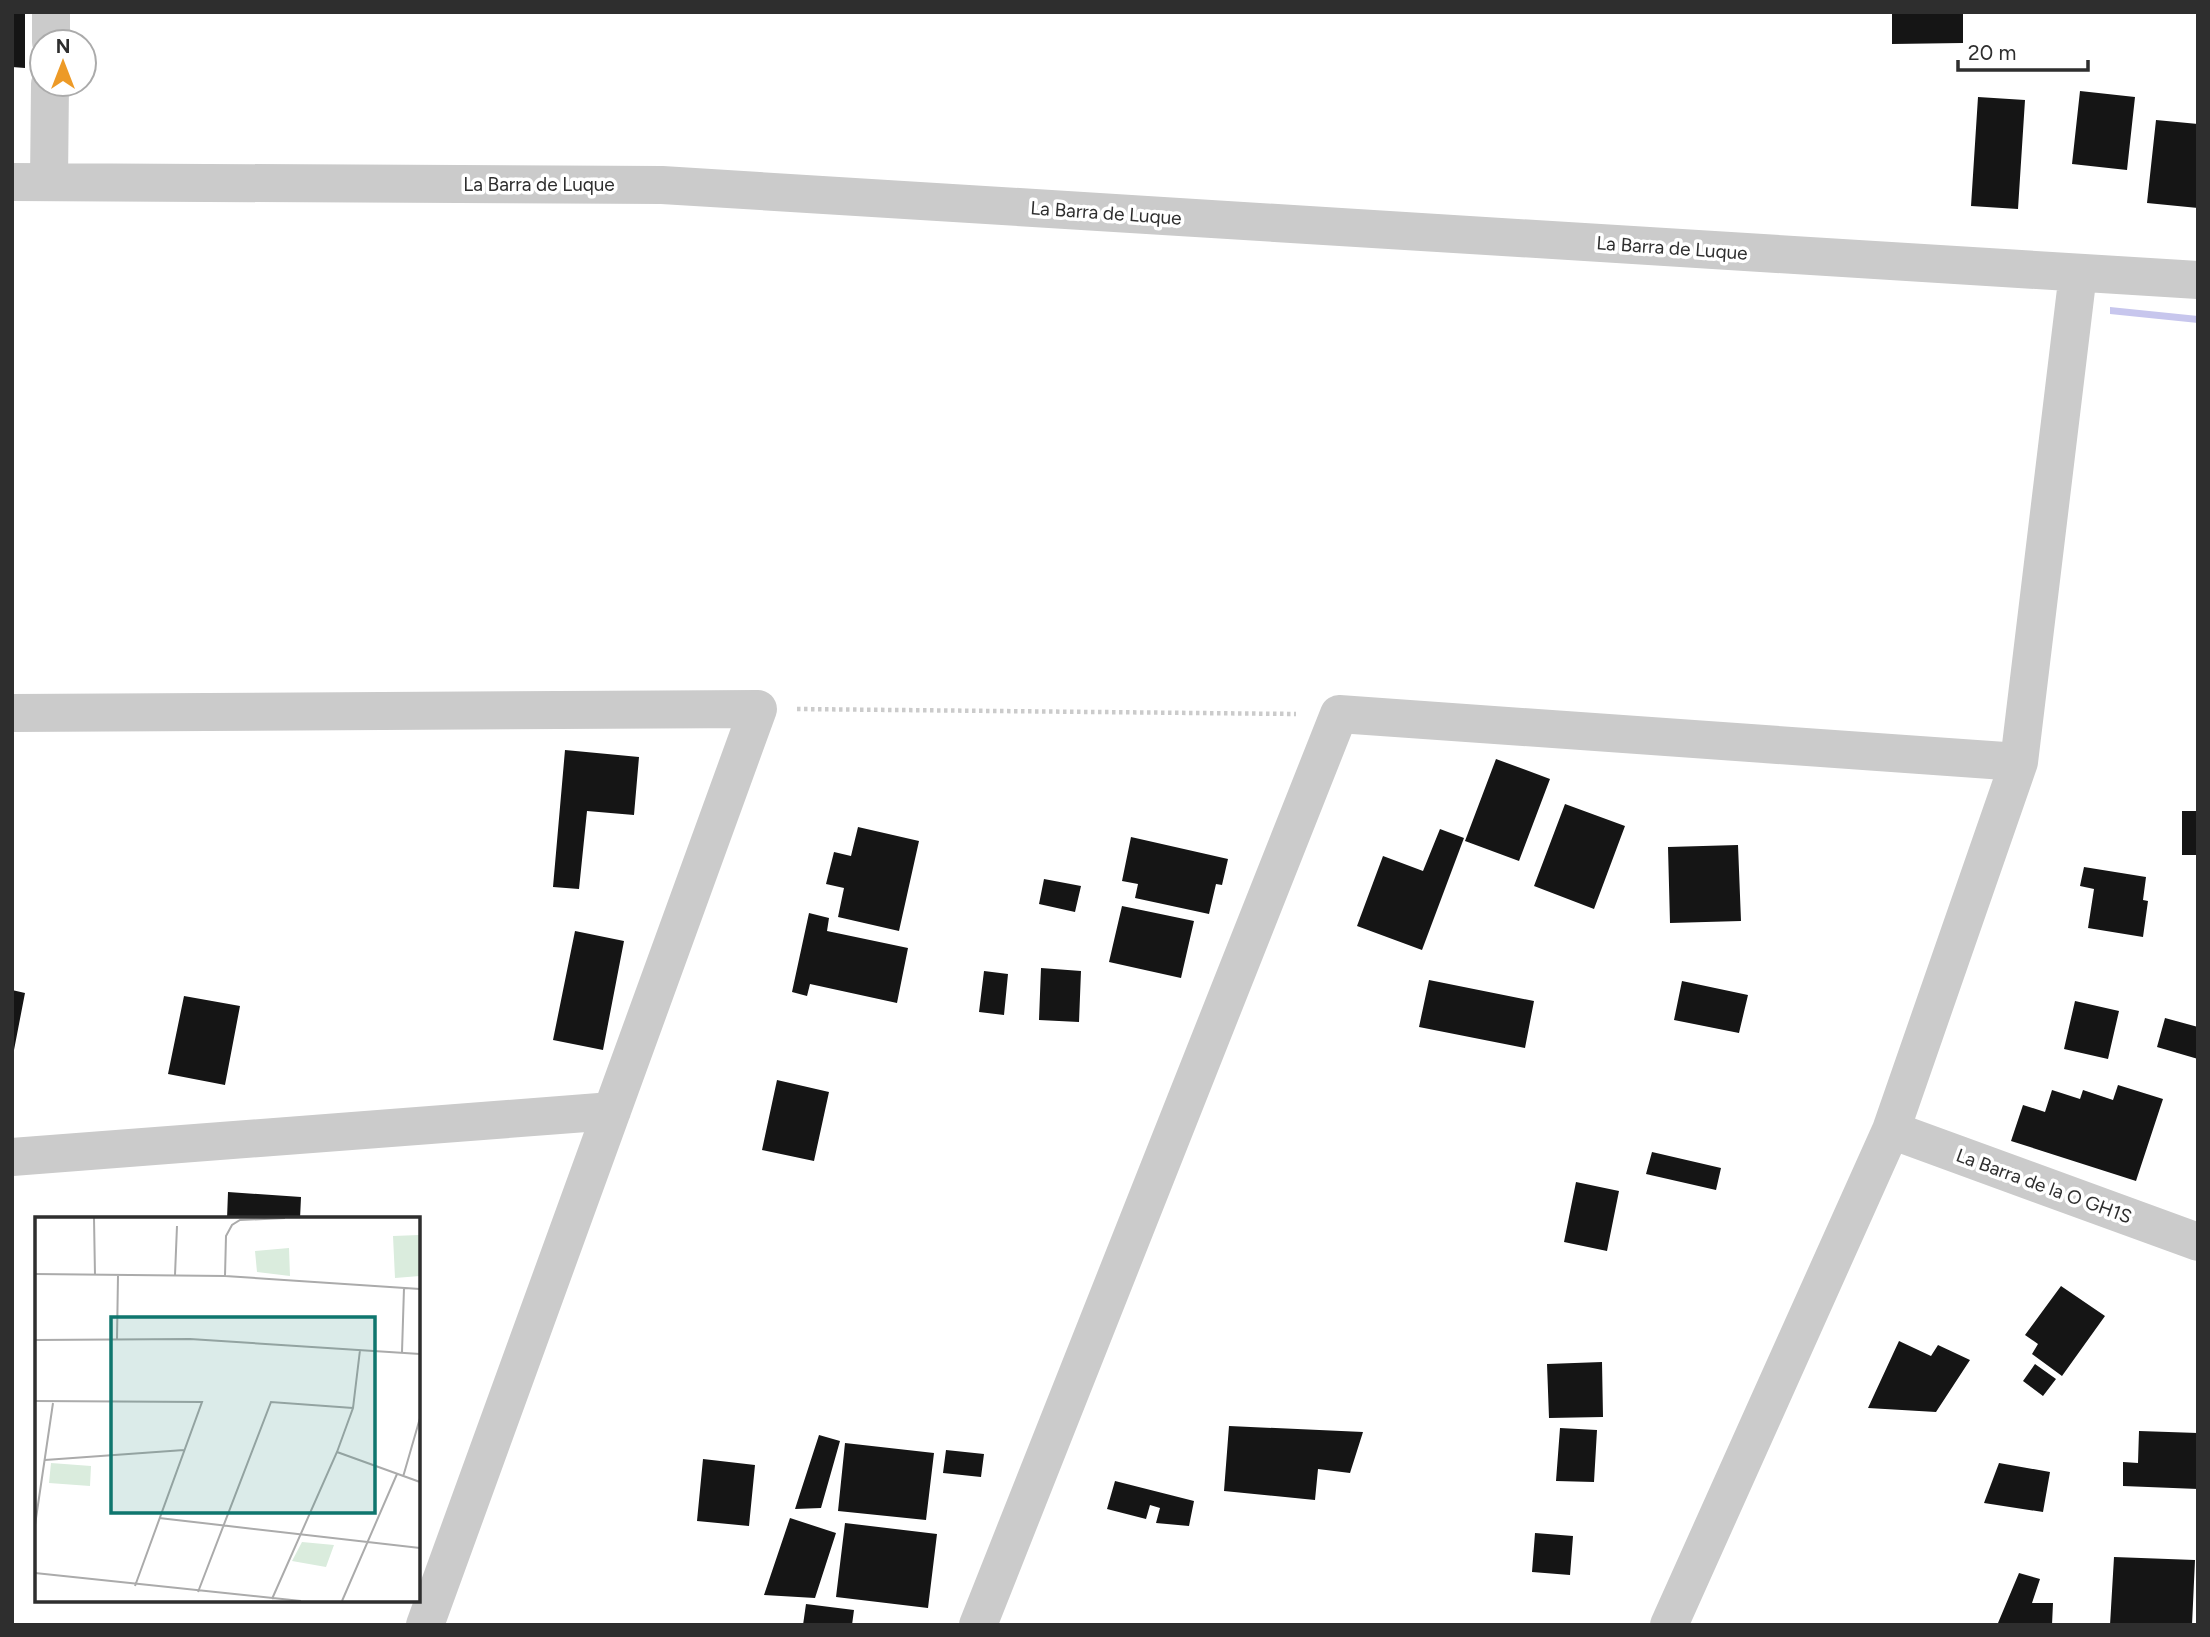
<svg xmlns="http://www.w3.org/2000/svg" width="2210" height="1637" font-family="Figtree,sans-serif">
<rect width="100%" height="100%" fill="#fff"/>
<path fill="#c7c6ed" d="M 2110,307 L 2198,316 L 2198,323 L 2110,314 Z"/>
<path fill="#151515" d="M 12,12 L 25,12 L 25,68 L 12,67 Z
M 1892,12 L 1963,12 L 1963,43 L 1892,44 Z
M 2080,91 L 2135,97 L 2127,170 L 2072,164 Z
M 1978,97 L 2025,100 L 2018,209 L 1971,206 Z
M 2156,120 L 2198,124 L 2198,208 L 2147,203 Z
M 565,750 L 639,757 L 634,815 L 587,811 L 579,889 L 553,887 Z
M 1496,759 L 1550,779 L 1519,861 L 1465,841 Z
M 1565,804 L 1625,826 L 1594,909 L 1534,886 Z
M 2182,811 L 2198,811 L 2198,855 L 2182,855 Z
M 858,827 L 919,841 L 899,931 L 838,917 L 844,888 L 826,884 L 834,852 L 851,856 Z
M 1440,829 L 1464,838 L 1422,950 L 1357,926 L 1383,856 L 1423,871 Z
M 1131,837 L 1228,859 L 1222,885 L 1216,884 L 1209,914 L 1135,898 L 1138,884 L 1122,881 Z
M 1738,845 L 1741,921 L 1670,923 L 1668,847 Z
M 2084,867 L 2146,877 L 2143,900 L 2148,901 L 2143,937 L 2088,928 L 2094,889 L 2080,886 Z
M 1044,879 L 1081,886 L 1075,912 L 1039,904 Z
M 1122,906 L 1194,921 L 1181,978 L 1109,962 Z
M 809,913 L 829,918 L 827,931 L 908,948 L 897,1003 L 810,984 L 807,996 L 792,992 Z
M 575,931 L 624,941 L 603,1050 L 553,1040 Z
M 1041,968 L 1081,971 L 1079,1022 L 1039,1020 Z
M 984,971 L 1008,974 L 1004,1015 L 979,1012 Z
M 1429,980 L 1534,1001 L 1525,1048 L 1419,1027 Z
M 1682,981 L 1748,995 L 1739,1033 L 1674,1020 Z
M 12,990 L 25,993 L 14,1050 L 12,1050 Z
M 184,996 L 240,1006 L 225,1085 L 168,1074 Z
M 2075,1001 L 2119,1011 L 2108,1059 L 2064,1049 Z
M 2165,1018 L 2198,1027 L 2198,1059 L 2157,1047 Z
M 777,1080 L 829,1092 L 814,1161 L 762,1150 Z
M 2118,1085 L 2163,1099 L 2136,1181 L 2011,1141 L 2023,1105 L 2045,1112 L 2052,1090 L 2080,1099 L 2083,1090 L 2113,1100 Z
M 1652,1152 L 1721,1168 L 1716,1190 L 1646,1174 Z
M 1576,1182 L 1619,1191 L 1607,1251 L 1564,1242 Z
M 228,1192 L 301,1197 L 300,1219 L 227,1219 Z
M 2061,1286 L 2105,1316 L 2062,1376 L 2032,1354 L 2038,1344 L 2025,1335 Z
M 1899,1341 L 1931,1356 L 1938,1345 L 1970,1360 L 1936,1412 L 1868,1408 Z
M 1602,1362 L 1603,1417 L 1549,1418 L 1547,1364 Z
M 2035,1364 L 2056,1379 L 2043,1396 L 2023,1381 Z
M 1229,1426 L 1363,1432 L 1350,1473 L 1318,1469 L 1315,1500 L 1224,1491 Z
M 1560,1428 L 1597,1430 L 1594,1482 L 1556,1481 Z
M 2139,1431 L 2198,1433 L 2198,1489 L 2123,1486 L 2123,1462 L 2138,1463 Z
M 819,1435 L 840,1441 L 821,1508 L 795,1509 Z
M 845,1443 L 934,1453 L 926,1520 L 838,1511 Z
M 946,1450 L 984,1454 L 981,1477 L 943,1473 Z
M 703,1459 L 755,1465 L 749,1526 L 697,1521 Z
M 1999,1463 L 2050,1472 L 2043,1512 L 1984,1503 Z
M 1115,1481 L 1194,1501 L 1189,1526 L 1156,1523 L 1160,1508 L 1150,1505 L 1146,1519 L 1107,1509 Z
M 790,1518 L 836,1533 L 815,1598 L 764,1595 Z
M 845,1523 L 937,1534 L 928,1608 L 836,1597 Z
M 1535,1533 L 1573,1536 L 1570,1575 L 1532,1572 Z
M 2114,1557 L 2195,1560 L 2192,1625 L 2110,1625 Z
M 2019,1573 L 2040,1579 L 2032,1603 L 2053,1603 L 2052,1625 L 1998,1623 Z
M 806,1604 L 854,1610 L 852,1625 L 803,1625 Z"/>
<g fill="none" stroke-linecap="round" stroke-linejoin="round">
<path stroke="#cbcbcb" stroke-width="4.5" stroke-dasharray="3.5 3.5" stroke-linecap="butt" d="M 797,709 L 1296,714"/>
<path stroke="#cbcbcb" stroke-width="38" d="M 51,42 L 51,12
M 49,181 L 50,84
M 12,182 L 662,185 L 2198,280
M 12,713 L 758,709 L 425,1625
M 1891,1130 L 2198,1242
M 12,1157 L 612,1111
M 978,1625 L 1339,714 L 2019,762
M 1669,1625 L 1891,1130 L 2019,762 L 2078,273"/>
</g>
<g text-anchor="middle" dominant-baseline="central" stroke-width="7" stroke-linejoin="round" paint-order="stroke">
<g font-size="19" fill="#2e2e2e" stroke="#fff">
<text x="539" y="184">La Barra de Luque</text>
<text transform="translate(1106 213) rotate(4)">La Barra de Luque</text>
<text transform="translate(1672 248) rotate(4)">La Barra de Luque</text>
<text transform="translate(2044 1186) rotate(20)">La Barra de la O GH1S</text>
</g>
</g>
<g transform="translate(35 1217)">
<rect width="385" height="385" fill="#fff"/>
<path d="M 384,18 L 385,59 L 360,61 L 358,19 ZM 254,31 L 255,59 L 222,55 L 220,34 ZM 16,246 L 56,249 L 55,269 L 14,266 ZM 267,325 L 299,328 L 291,350 L 257,344 Z" fill="#daecdd"/>
<path fill="none" stroke="#ababab" stroke-width="2" d="M 59,1 L 60,58M 0,57 L 190,59 L 385,72M 140,58 L 142,9M 190,59 L 191,19 L 197,8 L 205,3 L 250,1M 82,122 L 83,58M 0,123 L 155,122 L 385,137M 367,135 L 369,71M 0,184 L 167,185 L 100,369M 302,235 L 385,265M 10,243 L 149,233M 368,260 L 385,201M 124,301 L 385,331M 0,308 L 18,186M 0,356 L 266,384M 163,375 L 236,185 L 318,191M 237,382 L 302,235 L 318,191 L 325,133M 307,384 L 362,257"/>
<path fill="#0f766e" fill-opacity="0.15" stroke="#0f766e" stroke-width="3.5" d="M 76,100 L 340,100 L 340,296 L 76,296 Z"/>
<rect width="385" height="385" fill="none" stroke="#2e2e2e" stroke-width="3.5"/>
</g>
<rect width="2210" height="1637" fill="none" stroke="#2e2e2e" stroke-width="28"/>
<g transform="translate(63 63)"><circle r="33" fill="#ffffff" stroke="#ababab" stroke-width="2"/>
<path d="M0-5L12 26L0 18L-12 26Z" fill="#ed9a27"/>
<text y="-10" font-size="19" font-weight="bold" text-anchor="middle" fill="#2e2e2e">N</text>
</g>
<path d="M1958 60v10h130v-10" fill="none" stroke="#2e2e2e" stroke-width="3.5"/>
<text x="1968" y="60" font-size="21" fill="#2e2e2e" stroke="#ffffff" stroke-width="5" paint-order="stroke">20 m</text>
</svg>
